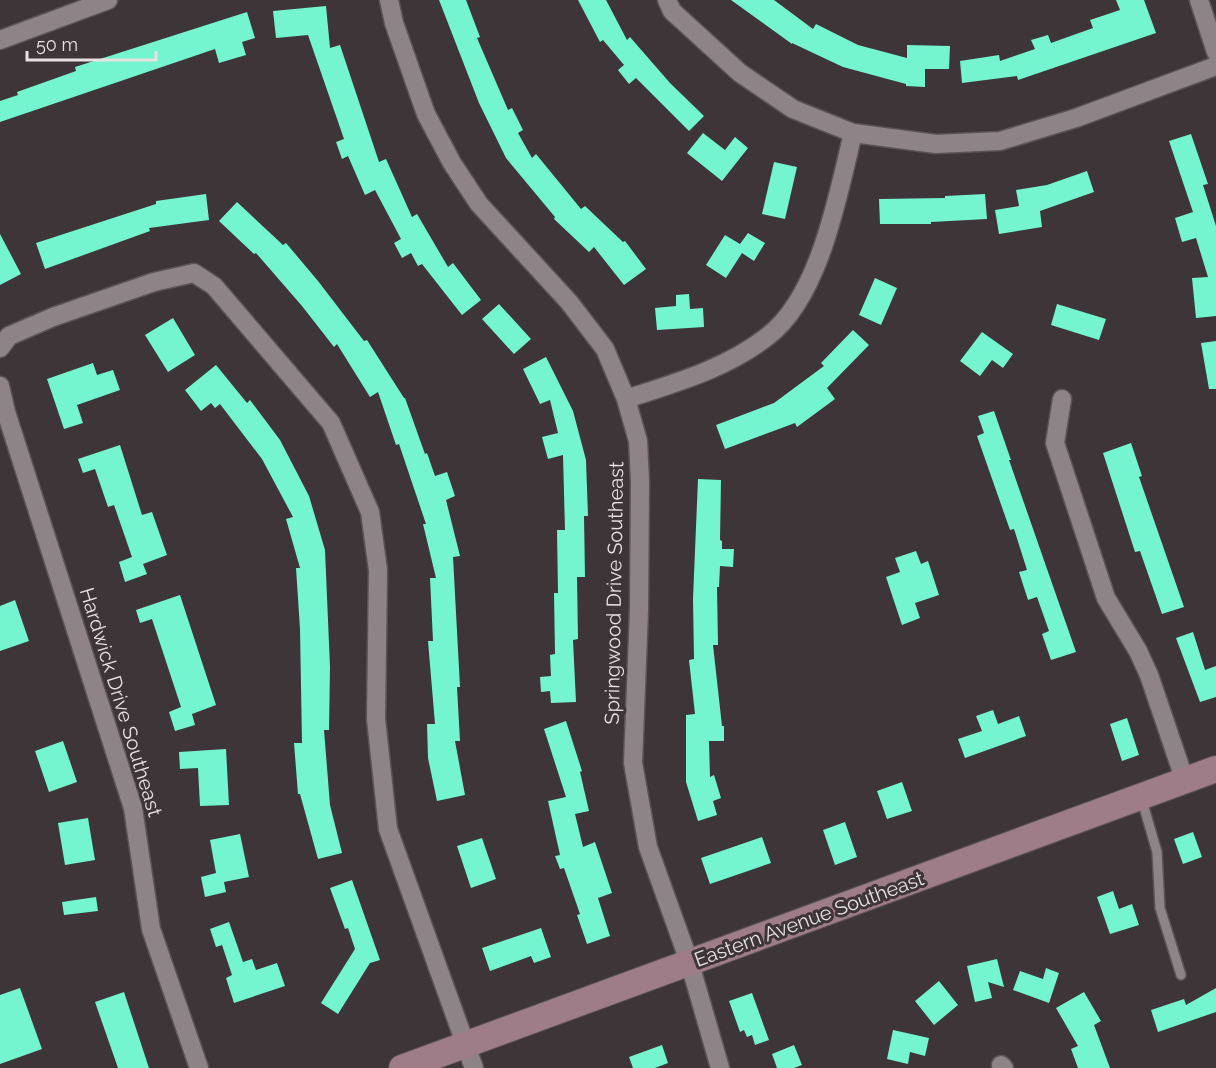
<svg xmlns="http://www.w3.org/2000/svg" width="1216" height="1068" font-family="Raleway,sans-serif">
<rect width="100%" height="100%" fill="#3d3538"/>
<path fill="#74f5cf" d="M 439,0 L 466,0 L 480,37 L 477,38 L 508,110 L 512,108 L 523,130 L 518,133 L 532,158 L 536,154 L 581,209 L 585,206 L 623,242 L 625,241 L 646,269 L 624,285 L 594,247 L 589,252 L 554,219 L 555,217 L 506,158 L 479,103 Z
M 578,0 L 606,0 L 627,40 L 630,37 L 670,83 L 704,116 L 689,131 L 636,78 L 629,84 L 618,70 L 624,65 L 603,40 L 600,42 Z
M 731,0 L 774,0 L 813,29 L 816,24 L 858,45 L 907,58 L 907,45 L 950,46 L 949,69 L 925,69 L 925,87 L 906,86 L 906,84 L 843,67 L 792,43 L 792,44 Z
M 1116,0 L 1144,0 L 1156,33 L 1018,80 L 1017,76 L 962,83 L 960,61 L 999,55 L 1000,61 L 1035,49 L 1031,40 L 1048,35 L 1051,43 L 1093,28 L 1090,20 L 1120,10 Z
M 326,6 L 330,48 L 340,45 L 379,162 L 386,159 L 412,217 L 417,214 L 448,267 L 453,263 L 481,300 L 462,315 L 422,264 L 418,266 L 411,253 L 402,258 L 394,243 L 401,239 L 375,190 L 365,195 L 348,156 L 342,159 L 336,142 L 344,139 L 308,35 L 276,38 L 273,11 Z
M 247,12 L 255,38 L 242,42 L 246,55 L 219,63 L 215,49 L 0,122 L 0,101 L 18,95 L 17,92 L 76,71 L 75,67 Z
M 703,133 L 725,150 L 735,137 L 748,148 L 722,181 L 687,153 Z
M 1191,134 L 1208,184 L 1203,185 L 1216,226 L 1216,316 L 1196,318 L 1192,278 L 1208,277 L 1196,238 L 1182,242 L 1175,218 L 1193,212 L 1169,141 Z
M 774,162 L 797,167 L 785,219 L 762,214 Z
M 1087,171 L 1094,192 L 1040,211 L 1042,227 L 999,234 L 995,210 L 1019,206 L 1016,190 L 1047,185 Z
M 206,194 L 209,220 L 149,228 L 150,231 L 45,269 L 36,243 L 156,204 L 156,201 Z
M 985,194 L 987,219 L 931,222 L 931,224 L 880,224 L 879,199 L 945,198 L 945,196 Z
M 237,202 L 283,245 L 286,243 L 318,281 L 364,341 L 367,340 L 404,398 L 405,398 L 425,454 L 427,453 L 435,476 L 447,472 L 455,496 L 446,500 L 460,556 L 453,557 L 460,687 L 457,687 L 460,741 L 455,741 L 465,795 L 437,801 L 428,758 L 427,724 L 435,724 L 428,641 L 433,641 L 430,578 L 436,578 L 423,524 L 426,524 L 399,444 L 396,445 L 378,392 L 370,397 L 337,344 L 334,347 L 302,306 L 256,253 L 254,254 L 219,221 Z
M 748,233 L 765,243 L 754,261 L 742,253 L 726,278 L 706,265 L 725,235 L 740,244 Z
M 0,234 L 21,274 L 0,285 Z
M 875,278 L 897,288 L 881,325 L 859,315 Z
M 689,294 L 690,309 L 703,308 L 704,327 L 657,330 L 655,308 L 676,306 L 676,295 Z
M 499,304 L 531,339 L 514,354 L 482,319 Z
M 1057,304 L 1106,319 L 1099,340 L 1051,325 Z
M 173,318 L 195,355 L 168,372 L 145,335 Z
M 853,330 L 869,345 L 827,388 L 835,399 L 797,427 L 795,423 L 725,449 L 716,425 L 774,403 L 824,366 L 821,363 Z
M 982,332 L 1013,354 L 1003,368 L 992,360 L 980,376 L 960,361 Z
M 1216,341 L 1216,389 L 1209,389 L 1201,343 Z
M 546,357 L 573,411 L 586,460 L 588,516 L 584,516 L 585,577 L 577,577 L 578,639 L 573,640 L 576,702 L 551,703 L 550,691 L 541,692 L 540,677 L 551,676 L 550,655 L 555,654 L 554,593 L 558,593 L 557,530 L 565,530 L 563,455 L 548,459 L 542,437 L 558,433 L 550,400 L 540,404 L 523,369 Z
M 93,363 L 97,375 L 113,370 L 120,390 L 77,405 L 83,423 L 64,429 L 47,379 Z
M 216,365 L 247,403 L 250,400 L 280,440 L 309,496 L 325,550 L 330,667 L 329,730 L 324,730 L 330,805 L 342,853 L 318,859 L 300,794 L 298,794 L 294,743 L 302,743 L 300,629 L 296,568 L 300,568 L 286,519 L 293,517 L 262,459 L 220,404 L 215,408 L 211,403 L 201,411 L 185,390 Z
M 994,411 L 1011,460 L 1009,460 L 1076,652 L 1051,660 L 1042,634 L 1049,631 L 1037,597 L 1028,600 L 1019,572 L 1027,570 L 1014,529 L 1010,530 L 977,436 L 984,433 L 978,416 Z
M 1131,443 L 1142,476 L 1139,477 L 1184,607 L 1162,614 L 1140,551 L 1135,552 L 1103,453 Z
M 120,445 L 142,515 L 152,512 L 167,555 L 143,564 L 147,574 L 125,582 L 119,562 L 132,557 L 114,505 L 108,507 L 95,469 L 83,473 L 78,459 Z
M 698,479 L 721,480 L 720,540 L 722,541 L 722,549 L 734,549 L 733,567 L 720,566 L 719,587 L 717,587 L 718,645 L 713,645 L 722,726 L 724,726 L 724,741 L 709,741 L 710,777 L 714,775 L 721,798 L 713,801 L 717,815 L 698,821 L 686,782 L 686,715 L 695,714 L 689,660 L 694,659 L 693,599 Z
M 916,551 L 921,564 L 928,561 L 939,595 L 915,603 L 920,618 L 902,625 L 886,577 L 900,572 L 895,558 Z
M 180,595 L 216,705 L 192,714 L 195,725 L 175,731 L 169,712 L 181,707 L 152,619 L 140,623 L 136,610 Z
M 15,600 L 29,641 L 0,651 L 0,606 Z
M 1193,632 L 1205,670 L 1216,666 L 1216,697 L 1200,702 L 1176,638 Z
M 993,710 L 998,724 L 1019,716 L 1026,736 L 965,758 L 958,739 L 982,731 L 976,716 Z
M 1127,718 L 1139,755 L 1122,761 L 1110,724 Z
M 566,721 L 582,771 L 580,772 L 589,811 L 575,814 L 583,847 L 595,842 L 612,893 L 598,898 L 610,936 L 587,944 L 577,915 L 580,914 L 564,868 L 560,869 L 555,856 L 560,855 L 548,801 L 566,797 L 544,729 Z
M 63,741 L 77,782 L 49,792 L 35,751 Z
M 226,749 L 229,805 L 200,806 L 198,768 L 180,769 L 179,752 Z
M 902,782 L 912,811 L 887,819 L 877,791 Z
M 88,818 L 95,860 L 65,865 L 58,823 Z
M 845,822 L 857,857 L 835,865 L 823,830 Z
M 1193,832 L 1202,857 L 1183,864 L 1174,839 Z
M 240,834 L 249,877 L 224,882 L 226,892 L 205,897 L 201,877 L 216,873 L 210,840 Z
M 762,837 L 771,863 L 710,884 L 701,858 Z
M 482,838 L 496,879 L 471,888 L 457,846 Z
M 352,880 L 380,960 L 370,963 L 338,1014 L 321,1003 L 355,949 L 348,928 L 345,929 L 330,888 Z
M 1113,891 L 1119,909 L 1132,904 L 1139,925 L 1110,934 L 1097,897 Z
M 96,897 L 98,911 L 64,915 L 62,902 Z
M 229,922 L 243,962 L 252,959 L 256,970 L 277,963 L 285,986 L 234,1003 L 226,978 L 232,975 L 222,945 L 216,947 L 210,929 Z
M 541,928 L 551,957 L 534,963 L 531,956 L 490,971 L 482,948 Z
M 997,959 L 1004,987 L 988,982 L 992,998 L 975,1002 L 967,966 Z
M 1046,968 L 1059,973 L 1049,1003 L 1013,990 L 1020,971 L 1043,979 Z
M 939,981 L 958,1005 L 934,1025 L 915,1001 Z
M 20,988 L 42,1049 L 0,1064 L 0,995 Z
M 1216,988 L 1216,1012 L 1158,1032 L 1151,1010 L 1184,999 L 1186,1005 Z
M 124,992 L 149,1068 L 118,1068 L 95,1002 Z
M 1084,992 L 1101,1021 L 1094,1025 L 1110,1068 L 1078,1068 L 1071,1049 L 1078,1046 L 1056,1008 Z
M 752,993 L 769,1040 L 755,1045 L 752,1035 L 747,1037 L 744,1030 L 740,1032 L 729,1001 Z
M 893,1030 L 929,1038 L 925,1056 L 910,1052 L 908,1064 L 887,1059 Z
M 662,1045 L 668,1063 L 655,1068 L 633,1068 L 629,1057 Z
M 794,1045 L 802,1065 L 794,1068 L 777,1068 L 772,1054 Z"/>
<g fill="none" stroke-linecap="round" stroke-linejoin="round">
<defs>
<path id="lane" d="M 1141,797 L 1157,852 L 1160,908 L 1181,975"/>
<path id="street" d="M 389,0 L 394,23 L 426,114 L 452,163 L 479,204 L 569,302 L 605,349 L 626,399 L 638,441 L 640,481 L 639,610 L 633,763 L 648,847 L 690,964 L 720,1068
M 667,0 L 672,11 L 740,73 L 793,109 L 853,133 L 936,144 L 1000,141 L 1076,118 L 1216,66
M 1199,0 L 1216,52
M 0,40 L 108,0
M 0,348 L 9,336 L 53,317 L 154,282 L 194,273 L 214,286 L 331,423 L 370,512 L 378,570 L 376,719 L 388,829 L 474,1068
M 0,386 L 6,412 L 133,808 L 151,929 L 199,1068
M 626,399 C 675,383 726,369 768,336 C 820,296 838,195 853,133
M 1062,399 L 1055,443 L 1106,598 L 1138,651 L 1149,675 L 1185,781
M 1001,1065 L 1004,1068"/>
<path id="secondary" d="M 402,1068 L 1216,769"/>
</defs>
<use href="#lane" stroke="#5b5456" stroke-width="12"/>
<use href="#street" stroke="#5b5456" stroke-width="21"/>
<use href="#secondary" stroke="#5b5456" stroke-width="28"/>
<use href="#lane" stroke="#8e8487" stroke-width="9"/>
<use href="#street" stroke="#8e8487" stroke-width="18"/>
<use href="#secondary" stroke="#9e7d89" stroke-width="26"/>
</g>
<g text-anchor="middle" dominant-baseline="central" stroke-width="6" stroke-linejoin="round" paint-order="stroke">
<g font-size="20" fill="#e7e1e3" stroke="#3d3538">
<text transform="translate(614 593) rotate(-89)">Springwood Drive Southeast</text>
<text transform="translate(121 702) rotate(73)">Hardwick Drive Southeast</text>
<text transform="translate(809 919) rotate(-20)">Eastern Avenue Southeast</text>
</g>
</g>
<path d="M27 51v9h129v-9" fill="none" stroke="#e7e1e3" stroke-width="3"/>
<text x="36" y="51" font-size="18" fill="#e7e1e3" stroke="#3d3538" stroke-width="4.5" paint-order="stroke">50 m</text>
</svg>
